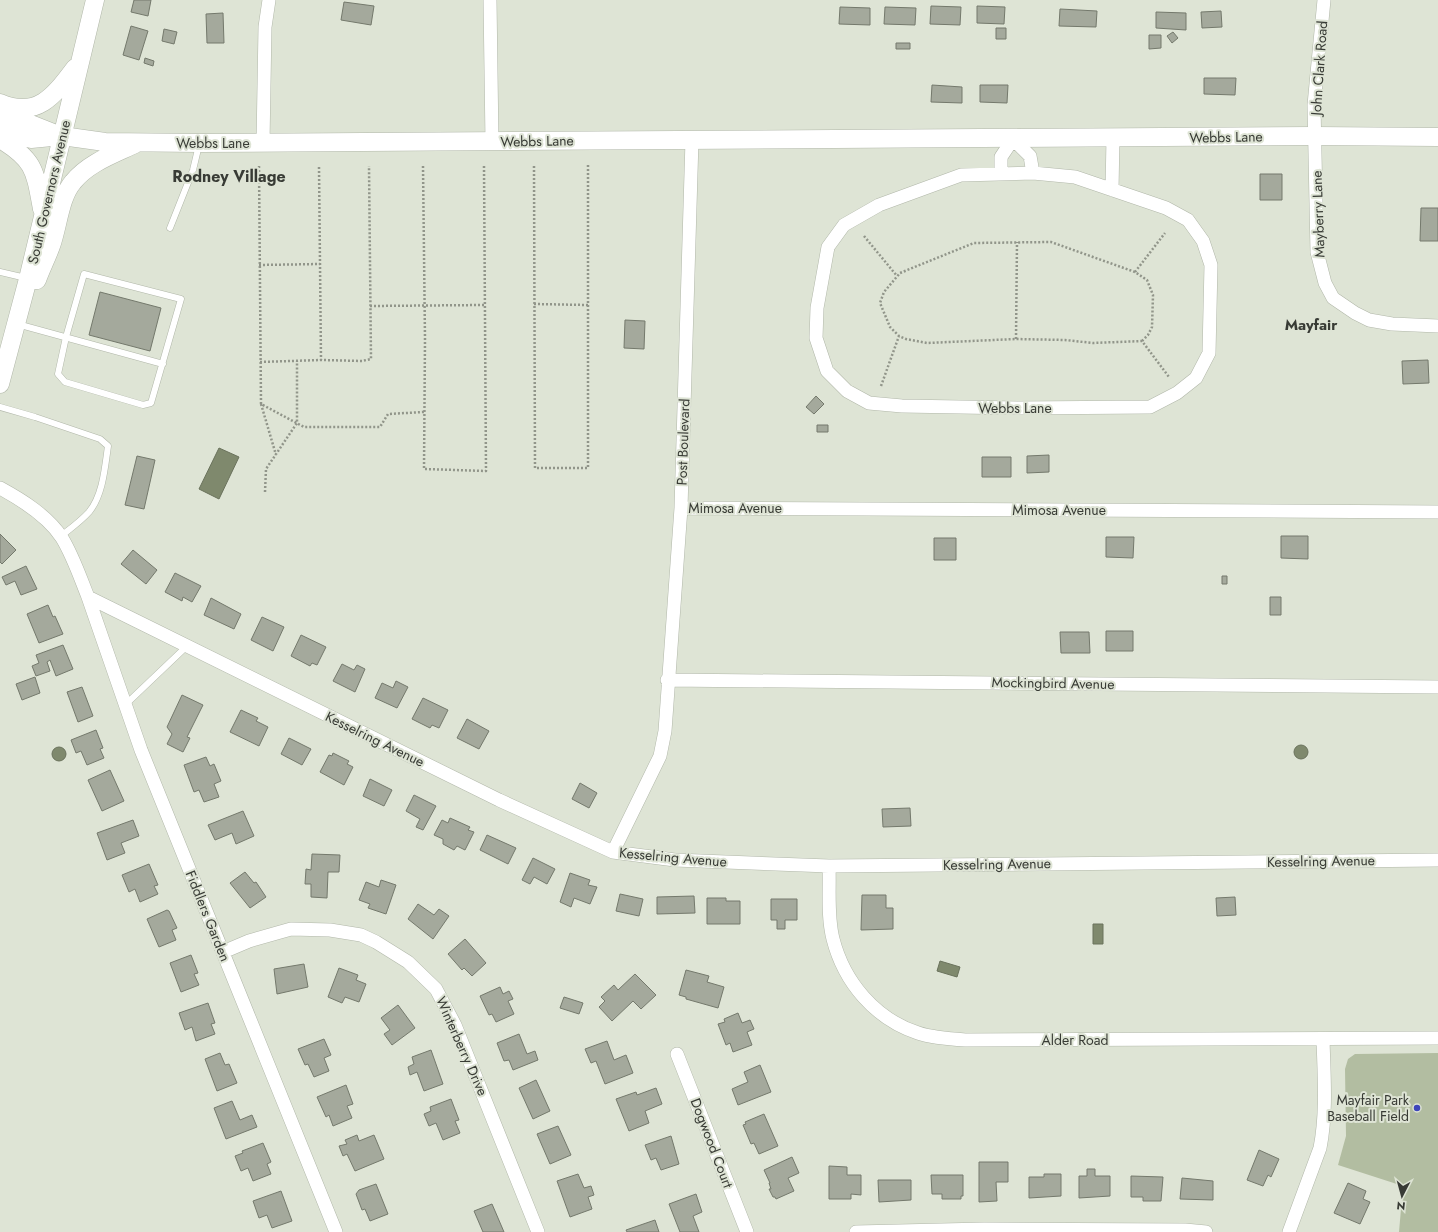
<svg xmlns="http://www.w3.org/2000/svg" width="1438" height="1232" font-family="Jost,sans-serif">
<rect width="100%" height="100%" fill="#dee4d5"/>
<path fill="#b2bda1" d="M 1438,1053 L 1438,1232 L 1399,1232 L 1403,1186 L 1338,1165 L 1346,1136 L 1345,1069 L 1348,1059 L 1355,1054 Z"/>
<path fill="#7f896d" stroke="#6a725c" d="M 219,448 L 239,457 L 219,499 L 199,489 Z
M1294 752a7 7 0 1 1 14 0a7 7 0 1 1-14 0Z
M52 754a7 7 0 1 1 14 0a7 7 0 1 1-14 0Z
M 1093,924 L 1103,924 L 1103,944 L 1093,944 Z
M 940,961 L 960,967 L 957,977 L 937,971 Z"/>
<path fill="#a4a99c" stroke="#74796c" d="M 134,0 L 151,0 L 148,16 L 131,12 Z
M 344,2 L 374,6 L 371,25 L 341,20 Z
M 931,6 L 961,7 L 960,25 L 930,24 Z
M 977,6 L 1005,7 L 1004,24 L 977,23 Z
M 840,7 L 870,8 L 870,25 L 839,24 Z
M 885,7 L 916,8 L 915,25 L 884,24 Z
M 1060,9 L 1097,11 L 1096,27 L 1059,26 Z
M 1221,11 L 1222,27 L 1202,28 L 1201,12 Z
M 1156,12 L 1186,13 L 1186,30 L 1156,28 Z
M 223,13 L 224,43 L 207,43 L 206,14 Z
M 131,26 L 148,31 L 139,60 L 123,55 Z
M 996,28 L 1006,28 L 1006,39 L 996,39 Z
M 164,29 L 177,32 L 174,44 L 162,41 Z
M 1173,32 L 1178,38 L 1172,43 L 1167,36 Z
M 1149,35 L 1161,35 L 1161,48 L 1149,49 Z
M 896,43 L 910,43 L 910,49 L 896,49 Z
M 145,58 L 154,61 L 153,66 L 144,63 Z
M 1204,78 L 1236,78 L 1235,95 L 1204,94 Z
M 932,85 L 962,87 L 962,103 L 931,102 Z
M 980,85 L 1008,85 L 1007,103 L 980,102 Z
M 1260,174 L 1282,174 L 1282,200 L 1260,200 Z
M 1421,208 L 1438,208 L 1438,241 L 1420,241 Z
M 100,292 L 161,308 L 150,351 L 89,335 Z
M 625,320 L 645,321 L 644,349 L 624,348 Z
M 1428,360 L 1429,383 L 1403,384 L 1402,361 Z
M 816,396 L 824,404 L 814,414 L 806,407 Z
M 817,425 L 828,425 L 828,432 L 817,432 Z
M 1049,455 L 1049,472 L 1027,473 L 1027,456 Z
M 137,456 L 155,460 L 144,509 L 125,505 Z
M 982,457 L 1011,457 L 1011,477 L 982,477 Z
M 0,534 L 16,550 L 2,564 L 0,562 Z
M 1281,536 L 1308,536 L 1308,559 L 1281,558 Z
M 1106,537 L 1134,537 L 1133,558 L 1106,557 Z
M 934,538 L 956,538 L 956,560 L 934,560 Z
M 133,550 L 157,570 L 146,584 L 121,564 Z
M 26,566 L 37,589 L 21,595 L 15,581 L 6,585 L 2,577 Z
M 175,573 L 201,586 L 192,602 L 183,597 L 182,601 L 165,592 Z
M 1222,576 L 1227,576 L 1227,584 L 1222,584 Z
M 1270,597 L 1281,597 L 1281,615 L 1270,615 Z
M 211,598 L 241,614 L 234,629 L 204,615 Z
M 48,605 L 53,617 L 55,616 L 63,634 L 39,643 L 27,614 Z
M 262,617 L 284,627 L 273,651 L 251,640 Z
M 1106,631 L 1133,631 L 1133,651 L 1106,651 Z
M 1060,632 L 1089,632 L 1090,653 L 1061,653 Z
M 301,635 L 326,647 L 317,665 L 312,663 L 310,666 L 291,656 Z
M 63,645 L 73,669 L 56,676 L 50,660 L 47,662 L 50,671 L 36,676 L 32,666 L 39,663 L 36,655 Z
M 342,664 L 354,670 L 357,665 L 365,669 L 355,692 L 333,681 Z
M 35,677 L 40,693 L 22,700 L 16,684 Z
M 396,681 L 408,687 L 397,708 L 375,698 L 382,683 L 393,688 Z
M 82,687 L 93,716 L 78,722 L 67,692 Z
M 182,695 L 203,705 L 187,737 L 190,738 L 183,752 L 167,744 L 172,734 L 167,727 Z
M 423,698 L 448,710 L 439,728 L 432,725 L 430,728 L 412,719 Z
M 241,710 L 258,718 L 256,721 L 268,727 L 259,746 L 230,732 Z
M 467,719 L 489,731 L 479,749 L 457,738 Z
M 96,730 L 103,748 L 100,749 L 104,758 L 87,765 L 81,751 L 76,753 L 71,740 Z
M 289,738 L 311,749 L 302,765 L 281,754 Z
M 333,753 L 349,761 L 347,764 L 353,767 L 344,785 L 320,772 L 329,755 L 332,756 Z
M 206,757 L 210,766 L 214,764 L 221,781 L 214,784 L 219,797 L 204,802 L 199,790 L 194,792 L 184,765 Z
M 110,770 L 124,801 L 102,811 L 88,780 Z
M 370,779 L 392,790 L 384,806 L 363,796 Z
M 580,783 L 597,793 L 589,808 L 572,799 Z
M 414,795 L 436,806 L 423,830 L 416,827 L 420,819 L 406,811 Z
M 910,808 L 911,826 L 883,827 L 882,809 Z
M 243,811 L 254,836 L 236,844 L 232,833 L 215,840 L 208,825 Z
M 450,818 L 470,827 L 468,830 L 474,832 L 465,850 L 457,846 L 454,850 L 443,844 L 443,839 L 434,835 L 442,820 L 448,823 Z
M 133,820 L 139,836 L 121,843 L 125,853 L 107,860 L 97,833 Z
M 487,835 L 516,848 L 508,864 L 480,850 Z
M 312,854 L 340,855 L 339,872 L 328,872 L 327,898 L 311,897 L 311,884 L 305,884 L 306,869 L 311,870 Z
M 533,858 L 555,869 L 547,884 L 534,877 L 530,884 L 522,880 Z
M 149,864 L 158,885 L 154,886 L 158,894 L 140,902 L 135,889 L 129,892 L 122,875 Z
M 245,872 L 254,883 L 256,882 L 266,897 L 250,908 L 230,883 Z
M 570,873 L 590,880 L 588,885 L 597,887 L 590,904 L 574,898 L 571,907 L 560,902 Z
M 381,880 L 396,885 L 386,914 L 368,908 L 370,904 L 359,900 L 366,882 L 379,887 Z
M 620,894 L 643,899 L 639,916 L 616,911 Z
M 862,895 L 886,895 L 886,908 L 893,908 L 893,929 L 861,930 Z
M 694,896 L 695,913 L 657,914 L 657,897 Z
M 1235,897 L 1236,915 L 1217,916 L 1216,898 Z
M 707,898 L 726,898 L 726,901 L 740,901 L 740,924 L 707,924 Z
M 771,899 L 797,899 L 797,920 L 785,920 L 785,929 L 777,929 L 777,920 L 771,920 Z
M 418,904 L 434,915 L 439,909 L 449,916 L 433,939 L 408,919 Z
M 167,910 L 169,911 L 177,928 L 172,930 L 176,940 L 159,947 L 147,919 Z
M 465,939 L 486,963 L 472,976 L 464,968 L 462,970 L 448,954 Z
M 191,955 L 198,973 L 194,974 L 199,985 L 181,992 L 170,963 Z
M 304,964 L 308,987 L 277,994 L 274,969 Z
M 339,968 L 358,975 L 356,980 L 366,984 L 359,1002 L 345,997 L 342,1003 L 328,997 Z
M 686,970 L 709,976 L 707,982 L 724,987 L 718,1008 L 686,999 L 686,997 L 679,995 Z
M 635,974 L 656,995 L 641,1009 L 633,1001 L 612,1021 L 599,1007 L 605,1001 L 601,997 L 614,985 L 618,990 Z
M 500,987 L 503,994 L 509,991 L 513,999 L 508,1001 L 514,1014 L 496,1022 L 492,1014 L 489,1015 L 480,996 Z
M 564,997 L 583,1003 L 579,1014 L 560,1008 Z
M 208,1003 L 215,1023 L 211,1024 L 215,1034 L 196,1041 L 192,1027 L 185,1030 L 179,1013 Z
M 398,1005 L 415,1028 L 392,1045 L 384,1034 L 390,1030 L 381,1018 Z
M 738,1013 L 742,1023 L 750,1020 L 754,1029 L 747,1032 L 752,1045 L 733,1052 L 730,1043 L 726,1045 L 718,1024 L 725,1022 L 724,1019 Z
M 519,1034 L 527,1054 L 535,1051 L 538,1060 L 513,1070 L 509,1060 L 504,1061 L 497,1043 Z
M 324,1039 L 331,1055 L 324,1058 L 329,1071 L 314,1077 L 308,1064 L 305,1065 L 298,1049 Z
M 607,1041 L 614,1060 L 626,1055 L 633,1073 L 605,1084 L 596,1061 L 591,1063 L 585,1049 Z
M 431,1050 L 443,1084 L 424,1091 L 417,1072 L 410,1075 L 408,1067 L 414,1064 L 412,1057 Z
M 220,1053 L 225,1065 L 229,1064 L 237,1083 L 217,1091 L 205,1059 Z
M 760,1065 L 771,1092 L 738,1105 L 732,1089 L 748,1082 L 744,1072 Z
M 536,1080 L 550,1111 L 533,1119 L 519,1088 Z
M 346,1085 L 353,1104 L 347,1106 L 352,1118 L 333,1126 L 329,1115 L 326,1117 L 317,1097 Z
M 656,1088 L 662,1104 L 645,1111 L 649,1123 L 629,1131 L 616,1099 L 636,1092 L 637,1095 Z
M 451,1099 L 459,1120 L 455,1121 L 460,1133 L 443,1140 L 436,1123 L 429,1126 L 424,1114 L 431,1111 L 430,1107 Z
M 232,1101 L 240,1120 L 252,1115 L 257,1127 L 226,1139 L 214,1108 Z
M 764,1114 L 778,1146 L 759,1154 L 754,1143 L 751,1144 L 743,1125 L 746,1124 L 745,1122 Z
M 558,1126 L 571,1155 L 550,1164 L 537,1134 Z
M 357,1135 L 359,1141 L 374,1135 L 384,1159 L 355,1171 L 347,1154 L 343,1156 L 339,1146 L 347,1144 L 345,1140 Z
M 671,1136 L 679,1164 L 661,1170 L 656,1158 L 651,1160 L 645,1145 Z
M 263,1143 L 271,1162 L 267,1164 L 271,1174 L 253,1181 L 248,1168 L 241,1171 L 235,1156 L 243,1153 L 242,1151 Z
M 1259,1150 L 1279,1159 L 1271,1177 L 1268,1175 L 1263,1186 L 1247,1180 Z
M 792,1157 L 799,1173 L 788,1178 L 794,1191 L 776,1199 L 775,1197 L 773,1197 L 769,1189 L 771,1189 L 769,1183 L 770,1183 L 764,1170 Z
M 979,1162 L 1008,1162 L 1008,1182 L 996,1182 L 997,1201 L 979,1202 Z
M 829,1166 L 847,1167 L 847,1175 L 861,1175 L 861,1195 L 851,1194 L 851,1199 L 829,1199 Z
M 1087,1169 L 1095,1169 L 1095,1176 L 1110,1176 L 1110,1196 L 1079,1198 L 1079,1176 L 1087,1176 Z
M 578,1174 L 584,1188 L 591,1186 L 594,1195 L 588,1197 L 592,1209 L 570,1217 L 557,1181 Z
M 1044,1174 L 1061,1174 L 1061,1196 L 1029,1198 L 1029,1177 L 1044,1177 Z
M 931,1175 L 963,1175 L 963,1196 L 961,1196 L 961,1199 L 942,1199 L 942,1194 L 932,1194 Z
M 1131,1176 L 1163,1177 L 1161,1201 L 1143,1201 L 1143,1197 L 1131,1197 Z
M 1182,1178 L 1213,1181 L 1213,1200 L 1180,1199 Z
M 878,1180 L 911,1180 L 911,1200 L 879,1202 Z
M 1348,1183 L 1366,1191 L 1363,1199 L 1370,1202 L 1360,1224 L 1334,1213 Z
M 376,1184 L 388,1214 L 370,1221 L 365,1209 L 362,1210 L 356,1194 L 359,1190 Z
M 281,1191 L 292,1221 L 272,1228 L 267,1215 L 259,1218 L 253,1201 Z
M 696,1194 L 702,1212 L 693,1216 L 699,1232 L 680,1232 L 669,1204 Z
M 492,1204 L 504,1232 L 483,1232 L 474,1211 Z
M 655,1220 L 659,1232 L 627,1232 L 626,1230 Z"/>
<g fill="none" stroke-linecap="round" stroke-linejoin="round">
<defs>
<path id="lane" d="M 170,228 L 193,170 L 199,145
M 0,272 L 26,278
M 84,274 L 181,299 L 151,403 L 143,405 L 65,382 L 58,374 L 66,337 Z
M 17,324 L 163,364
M 0,407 L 35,417 L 100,439 L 108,446 C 105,467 103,495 89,512 C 81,521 70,529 61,536
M 125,705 L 187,646"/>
<path id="street" d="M 490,0 L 492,142
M 1324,0 L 1314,105 L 1317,252 L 1325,283 L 1333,298 L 1355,313 L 1369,320 L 1392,324 L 1438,326
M 263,143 L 265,27 L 269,0
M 1033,173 L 1075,177 L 1166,208 L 1188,220 L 1203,241 L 1211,265 L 1209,353 L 1196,378 L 1177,393 L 1150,407 L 1018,408 L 902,406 L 869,403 L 847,391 L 827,371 L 816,338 L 817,308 L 828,247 L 844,225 L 879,205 L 961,175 Z
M 1001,174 L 1001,157 L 1013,139 L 1030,156 L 1033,173
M 1112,190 L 1113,138
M 0,488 C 22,500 48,516 62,538 C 73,556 80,577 88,597 L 499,800 L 613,852 L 675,860 L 829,866 L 1438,860
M 681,508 L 1438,512
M 88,597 L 141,750 L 336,1232
M 667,680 L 1438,687
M 613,852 L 660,756 L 665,731 L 681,508 L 692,140
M 829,866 C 830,889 827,916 833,939 C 844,982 875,1019 918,1033 C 933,1038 950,1039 966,1040 L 1438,1038
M 223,952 L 249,941 L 291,929 L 330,930 L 361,935 L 376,942 L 408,962 L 436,989 L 455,1025 L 538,1232
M 677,1054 L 747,1232
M 856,1232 L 984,1229 L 1185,1230 L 1206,1232
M 1289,1232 L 1320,1148 C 1327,1112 1324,1075 1323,1039"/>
<path id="secondary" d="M 0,103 C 37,119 54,96 75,68
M 3,113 L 61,136
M 0,129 L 31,139 L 62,136 L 105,142 L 199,143 L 1315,136 L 1438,137
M 0,139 C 35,160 35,171 42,209
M 37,280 C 41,269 47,257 51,246 C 58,227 60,197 73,182 C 88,163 114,154 135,144
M 0,384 L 28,279 L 95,0"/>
</defs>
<use href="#lane" stroke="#b1b7a9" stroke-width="7"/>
<use href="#street" stroke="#b1b7a9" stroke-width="14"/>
<use href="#secondary" stroke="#b1b7a9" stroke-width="19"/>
<path stroke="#91958a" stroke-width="2.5" stroke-dasharray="2 2" stroke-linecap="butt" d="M 259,166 L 261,404 L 304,427 L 380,427 L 388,414 L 424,412
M 423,166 L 425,339 L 424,469 L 486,471 L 484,166
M 534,166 L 535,468 L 588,468 L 588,165
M 319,167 L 321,360 L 362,361 L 371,359 L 369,166
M 864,236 L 897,276
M 259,265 L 320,264
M 1135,272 L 1165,233
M 534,304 L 588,305
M 370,306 L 484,305
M 1016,339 L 1017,242
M 1142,341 L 1148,335 L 1152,327 L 1153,295 L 1147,280 L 1135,272 L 1051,242 L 974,243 L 900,273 L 884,292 L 880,303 L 890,327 L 899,336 L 906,339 L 927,343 L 1016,339 L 1065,340 L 1093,343 L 1142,341 L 1169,377
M 260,362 L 321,360
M 881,386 L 899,336
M 261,404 L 276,455
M 265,492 L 266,469 L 297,423 L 297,361"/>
<use href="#lane" stroke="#fff" stroke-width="6"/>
<use href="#street" stroke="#fff" stroke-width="13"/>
<use href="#secondary" stroke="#fff" stroke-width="18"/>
</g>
<circle fill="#3e46ba" stroke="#dee4d5" stroke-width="1.5" cx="1417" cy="1108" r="4"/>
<g text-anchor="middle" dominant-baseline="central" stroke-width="4" stroke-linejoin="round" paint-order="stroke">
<g font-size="14" fill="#383b35" stroke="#dee4d5">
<text transform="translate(1319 68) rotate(-86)">John Clark Road</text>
<text transform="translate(1226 137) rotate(-1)">Webbs Lane</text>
<text transform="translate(537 141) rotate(-1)">Webbs Lane</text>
<text x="213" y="143">Webbs Lane</text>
<text transform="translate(49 192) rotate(-77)">South Governors Avenue</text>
<text transform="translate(1318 214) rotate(-92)">Mayberry Lane</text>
<text x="1015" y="408">Webbs Lane</text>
<text transform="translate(683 442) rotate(-88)">Post Boulevard</text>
<text x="735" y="508">Mimosa Avenue</text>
<text x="1059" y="510">Mimosa Avenue</text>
<text transform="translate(1053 683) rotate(1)">Mockingbird Avenue</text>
<text transform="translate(375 739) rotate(26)">Kesselring Avenue</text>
<text transform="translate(673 857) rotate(5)">Kesselring Avenue</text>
<text transform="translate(1321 861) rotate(-1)">Kesselring Avenue</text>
<text transform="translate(997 864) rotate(-1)">Kesselring Avenue</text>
<text transform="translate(208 916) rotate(68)">Fiddlers Garden</text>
<text x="1075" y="1040">Alder Road</text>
<text transform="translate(462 1046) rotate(66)">Winterberry Drive</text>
<text transform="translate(712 1143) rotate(69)">Dogwood Court</text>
</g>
<g font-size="14" fill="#383b35" stroke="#dee4d5" text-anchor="end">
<text x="1409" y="1100">Mayfair Park<tspan x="1409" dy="16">Baseball Field</tspan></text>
</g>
<g font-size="15" font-weight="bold" fill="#383b35" stroke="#dee4d5">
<text x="1311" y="325">Mayfair</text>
</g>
<g font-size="16" font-weight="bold" fill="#383b35" stroke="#dee4d5">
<text x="229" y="176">Rodney Village</text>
</g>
</g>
<g transform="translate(1402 1196) rotate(186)" stroke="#dee4d5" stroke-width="3" paint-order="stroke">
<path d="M0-3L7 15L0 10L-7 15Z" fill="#383b35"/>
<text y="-6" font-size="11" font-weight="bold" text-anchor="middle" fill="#383b35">N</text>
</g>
</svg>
